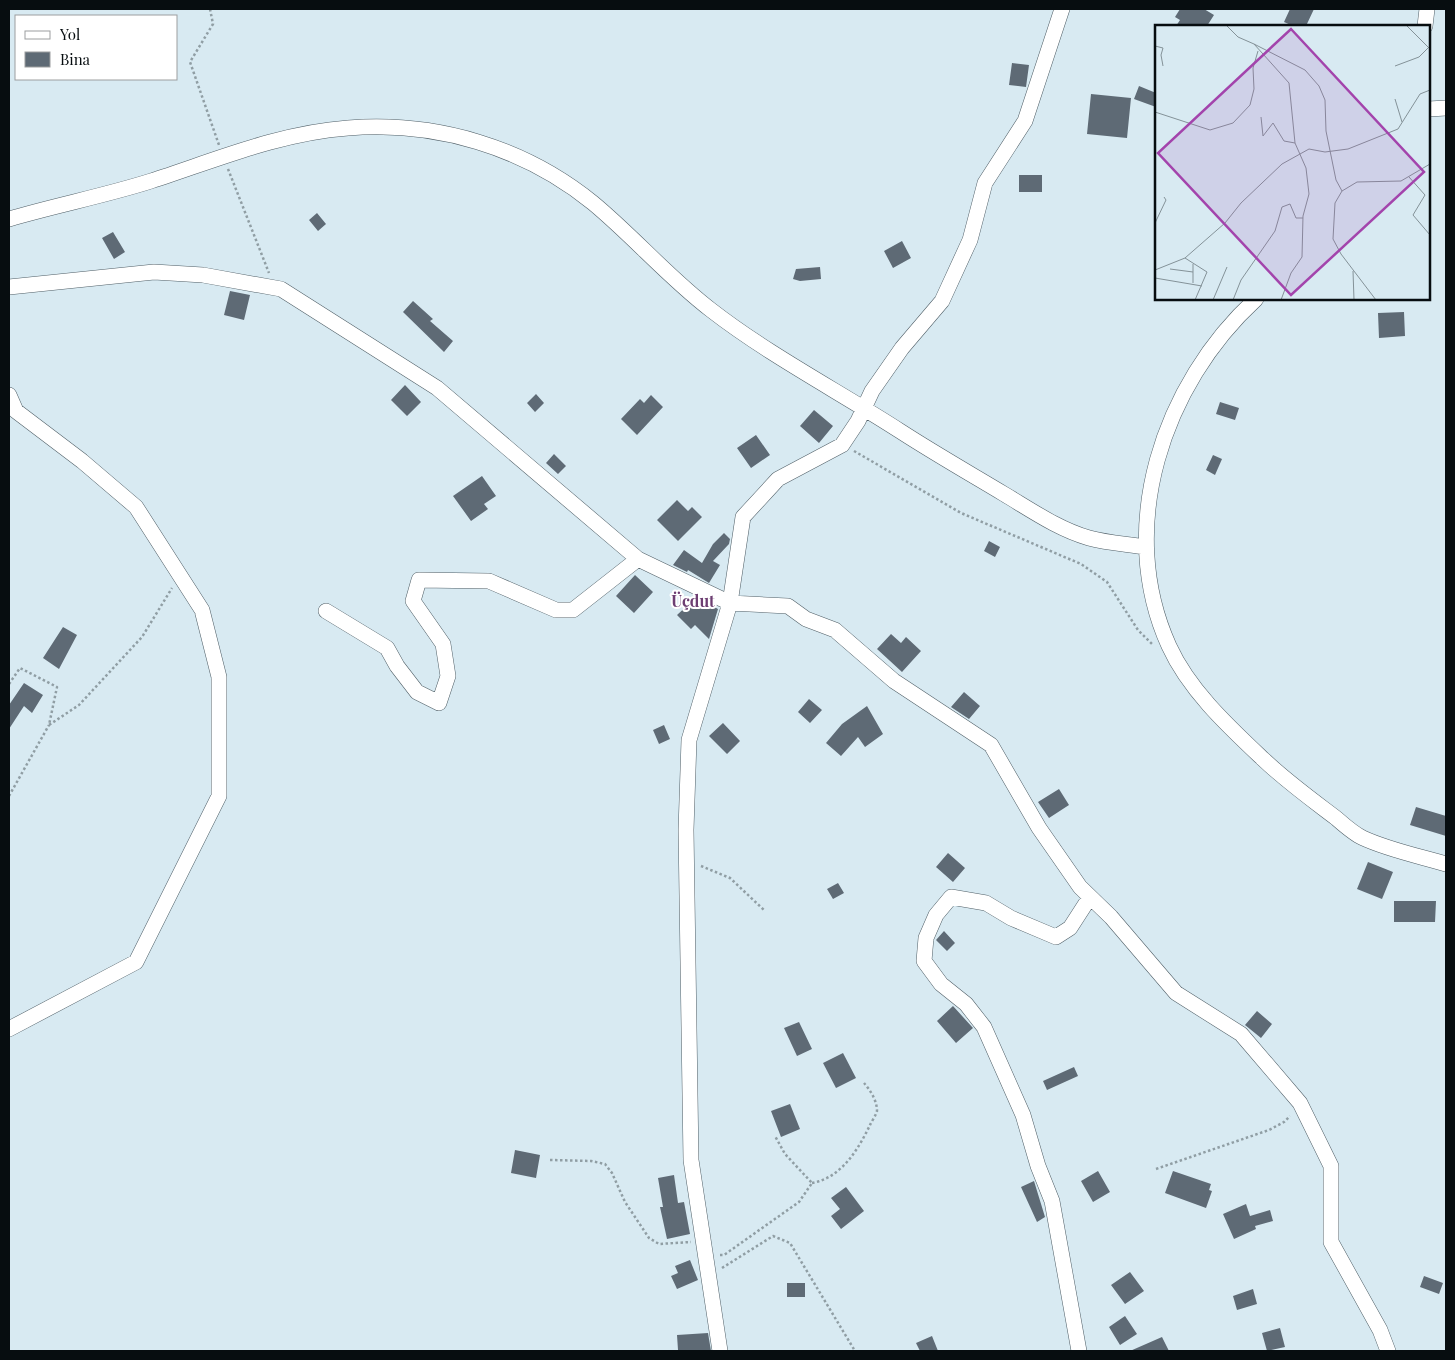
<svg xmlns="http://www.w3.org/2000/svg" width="1455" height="1360" font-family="'Playfair Display',serif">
<rect width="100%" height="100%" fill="#d8eaf2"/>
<path fill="#5e6a75" d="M 1180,9 L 1204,9 L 1214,15 L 1207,26 L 1176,26 L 1180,20 L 1175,17 Z
M 1290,9 L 1314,9 L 1306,26 L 1293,26 L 1284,22 Z
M 1012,63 L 1029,65 L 1026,87 L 1009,85 Z
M 1139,86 L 1156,93 L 1156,107 L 1134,99 Z
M 1091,94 L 1131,98 L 1127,138 L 1087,134 Z
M 1019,175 L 1042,175 L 1042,192 L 1019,192 Z
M 317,213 L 326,224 L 318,231 L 309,220 Z
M 113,232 L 125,252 L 114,259 L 102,238 Z
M 902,241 L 911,258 L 893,268 L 884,251 Z
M 820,267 L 821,279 L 800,281 L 793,279 L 796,269 Z
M 230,291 L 250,295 L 244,320 L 224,315 Z
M 413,301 L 433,319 L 430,321 L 453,341 L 444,352 L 403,312 Z
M 1404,312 L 1405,336 L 1379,338 L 1378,313 Z
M 405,385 L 421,402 L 407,416 L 391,400 Z
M 536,394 L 544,403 L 535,412 L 527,403 Z
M 651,395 L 663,407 L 637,435 L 621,419 L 640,399 L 644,403 Z
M 1220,402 L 1239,408 L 1235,420 L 1216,414 Z
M 814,410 L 833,426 L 819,443 L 800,426 Z
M 756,435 L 770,455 L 751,468 L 737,448 Z
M 554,454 L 566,466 L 558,474 L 546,463 Z
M 1213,455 L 1222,459 L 1215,475 L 1206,470 Z
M 482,476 L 496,496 L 484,504 L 488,509 L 471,521 L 453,496 Z
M 677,500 L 688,511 L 692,507 L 702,517 L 678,541 L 657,520 Z
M 724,533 L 730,539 L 729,544 L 713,561 L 720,565 L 709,583 L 688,570 L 687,572 L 673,565 L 684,550 L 702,563 L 713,544 Z
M 989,541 L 1000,547 L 995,557 L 984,551 Z
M 635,575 L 653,592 L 634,613 L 616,596 Z
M 700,599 L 718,609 L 709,639 L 695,625 L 691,629 L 677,615 L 690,603 L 693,607 Z
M 63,627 L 77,635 L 59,669 L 43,658 Z
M 891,634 L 901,643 L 906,637 L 921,651 L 902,672 L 877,649 Z
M 24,683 L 43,695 L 32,713 L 24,706 L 9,729 L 9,705 Z
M 964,692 L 980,706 L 969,719 L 951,707 Z
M 809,699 L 822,710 L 810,723 L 798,712 Z
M 867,706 L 883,734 L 865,747 L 858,737 L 841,756 L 826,743 L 842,724 Z
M 723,723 L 740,741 L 727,754 L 709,736 Z
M 664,725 L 670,739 L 659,744 L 653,730 Z
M 1059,789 L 1069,805 L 1049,818 L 1038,802 Z
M 1416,807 L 1446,816 L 1446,836 L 1410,825 Z
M 948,853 L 965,868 L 953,882 L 936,867 Z
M 1368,862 L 1393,872 L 1382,899 L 1357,889 Z
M 838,883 L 844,893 L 833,899 L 827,889 Z
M 1394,901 L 1436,901 L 1435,922 L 1394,922 Z
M 944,931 L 955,943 L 947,951 L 936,940 Z
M 953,1006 L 973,1028 L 956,1043 L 937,1021 Z
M 1257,1011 L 1272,1024 L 1261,1038 L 1245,1025 Z
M 799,1022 L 812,1049 L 797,1056 L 784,1028 Z
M 843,1053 L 856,1078 L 836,1088 L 823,1063 Z
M 1074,1067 L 1078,1076 L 1047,1090 L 1043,1081 Z
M 790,1104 L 800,1129 L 781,1137 L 771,1111 Z
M 515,1150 L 540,1155 L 536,1178 L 511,1173 Z
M 1098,1171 L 1110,1192 L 1093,1202 L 1081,1181 Z
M 1173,1171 L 1211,1184 L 1209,1190 L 1212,1191 L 1206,1208 L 1165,1193 Z
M 674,1175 L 678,1203 L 684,1202 L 690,1234 L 667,1239 L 660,1207 L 663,1207 L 658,1178 Z
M 1034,1181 L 1045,1217 L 1037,1222 L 1021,1187 Z
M 846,1187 L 864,1211 L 841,1229 L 831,1216 L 840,1209 L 831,1198 Z
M 1246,1204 L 1250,1216 L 1270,1210 L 1273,1221 L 1255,1226 L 1256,1229 L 1234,1239 L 1223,1214 Z
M 690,1260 L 698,1280 L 677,1289 L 671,1276 L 678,1273 L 675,1266 Z
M 1130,1272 L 1144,1291 L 1125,1304 L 1111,1285 Z
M 1424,1276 L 1443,1283 L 1439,1294 L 1420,1287 Z
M 787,1283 L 805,1283 L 805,1297 L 787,1297 Z
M 1253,1289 L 1257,1304 L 1237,1310 L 1233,1296 Z
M 1125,1316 L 1137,1334 L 1120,1345 L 1109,1327 Z
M 1280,1328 L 1285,1347 L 1267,1351 L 1262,1333 Z
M 708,1333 L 711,1351 L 678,1350 L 677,1335 Z
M 932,1336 L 938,1351 L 920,1351 L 916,1343 Z
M 1162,1337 L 1169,1351 L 1130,1351 Z"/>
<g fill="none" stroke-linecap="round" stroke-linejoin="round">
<defs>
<path id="minor" d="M 1425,26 L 1427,9
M 1429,109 L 1446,108
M 9,219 C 56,205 104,196 151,181 C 216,160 279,133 348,128 C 436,121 524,147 593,203 C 634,237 669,278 711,310 C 769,355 838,391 900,431 C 934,453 969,473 1004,494 C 1031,510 1058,529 1089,538 C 1107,543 1127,544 1146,547
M 9,287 L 154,272 L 203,275 L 281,289 L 437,388 L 638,559 L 730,603 L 788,606 L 806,619 L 835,630 L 894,681 L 991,745 L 1039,828 L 1080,887 L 1111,917 L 1176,993 L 1241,1034 L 1300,1103 L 1331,1166 L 1331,1242 L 1380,1330 L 1388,1351
M 1256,299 C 1163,384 1115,527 1169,646 C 1189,690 1228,726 1263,759 C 1286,781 1311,799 1336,818 C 1344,825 1354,834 1363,838 C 1389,850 1419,856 1446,864
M 9,395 L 16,411 L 82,461 L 136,507 L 202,610 L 219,677 L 219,796 L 136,962 L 9,1029
M 326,611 L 387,648 L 397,666 L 417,692 L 439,703 L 448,676 L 443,644 L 413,601 L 419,580 L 489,581 L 556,610 L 573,610 L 638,559
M 720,1351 L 691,1160 L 686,830 L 689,740 L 730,603 L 743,517 L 778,479 L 842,445 L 858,421 L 872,391 L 902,348 L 942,301 L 970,240 L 985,183 L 1025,121 L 1062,9
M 1079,1351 L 1052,1201 L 1038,1166 L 1023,1115 L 984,1027 L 966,1004 L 941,984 L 924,961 L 926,938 L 936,915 L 951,897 L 986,903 L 1011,918 L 1056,937 L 1070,928 L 1090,897"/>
</defs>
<use href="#minor" stroke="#505f67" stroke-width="16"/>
<path stroke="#909ea4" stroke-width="2.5" stroke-dasharray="2.5 2.5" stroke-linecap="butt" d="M 210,9 L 213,24 L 190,62 L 219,145
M 228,169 L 269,273
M 854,451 L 961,513 L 1081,564 L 1107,582 L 1138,630 L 1153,645
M 9,684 L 20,668 L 57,687 L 49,725 L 79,705 L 142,637 L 172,588
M 9,796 L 49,725
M 701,866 L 730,878 L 764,910
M 550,1160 L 591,1161 L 605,1164 L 612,1173 L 625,1202 L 649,1238 L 659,1244 L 691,1242
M 1156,1169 L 1269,1130 L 1284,1122 L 1290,1116
M 812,1183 C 841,1178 858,1150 870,1125 C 872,1121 876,1115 877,1111 C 877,1100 870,1090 864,1083
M 720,1255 L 724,1255 L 799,1202 L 812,1183 L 785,1154 L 775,1136
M 722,1268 L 773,1236 L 790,1243 L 855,1351"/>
<use href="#minor" stroke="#fff" stroke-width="15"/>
</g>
<g text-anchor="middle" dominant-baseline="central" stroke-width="4" stroke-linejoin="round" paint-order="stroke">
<g font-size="16" font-weight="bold" fill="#6d3e72" stroke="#fff">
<text x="693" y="600">Üçdut</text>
</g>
</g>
<g transform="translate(1155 25)">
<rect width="275" height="275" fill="#d8eaf2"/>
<path fill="none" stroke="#849298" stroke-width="1" d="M 71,0 L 83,12 L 99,19 L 134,58 L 140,118 L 151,143 L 154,169 L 148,191 L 147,232 L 136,248 L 126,275M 251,0 L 273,22M 99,19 L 150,45 L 164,61 L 170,75 L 171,106 L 181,155 L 187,166M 0,21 L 8,23 L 6,30 L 8,41M 240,41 L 264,32 L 274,22M 240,74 L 247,97M 0,87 L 55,105 L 78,98 L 95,80 L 99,64 L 98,43 L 103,26M 106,92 L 108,111 L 118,98 L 129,116 L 140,118M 254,152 L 270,170 L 258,190 L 275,210M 0,198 L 11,175 L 9,172M 30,233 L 52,247 L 40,275M 38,239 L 38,258M 15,244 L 38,247M 0,245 L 30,233 L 70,198 L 86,178 L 127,139 L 154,124 L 170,127 L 193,124 L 243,104 L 265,69 L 275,65M 198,246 L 199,275M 0,253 L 47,261M 58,275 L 72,242M 78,275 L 86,255 L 120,206 L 127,182 L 135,179 L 141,193 L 148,193M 221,275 L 186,229 L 178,214 L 180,178 L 187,166 L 202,157 L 246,156 L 275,139"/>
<path fill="#a344ac" fill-opacity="0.15" stroke="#a344ac" stroke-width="2.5" d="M 136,4 L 269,147 L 136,270 L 3,128 Z"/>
<rect width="275" height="275" fill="none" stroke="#070d10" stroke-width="2.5"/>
</g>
<rect width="1455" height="1360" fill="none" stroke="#070d10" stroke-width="20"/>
<rect x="15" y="15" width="162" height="65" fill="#ffffff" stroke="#9c9e9f"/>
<rect x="25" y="31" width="25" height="8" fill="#ffffff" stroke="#9c9e9f"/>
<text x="60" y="40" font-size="15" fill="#070d10">Yol</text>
<rect x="25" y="52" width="25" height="15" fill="#5e6a75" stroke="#9c9e9f"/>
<text x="60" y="65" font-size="15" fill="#070d10">Bina</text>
</svg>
